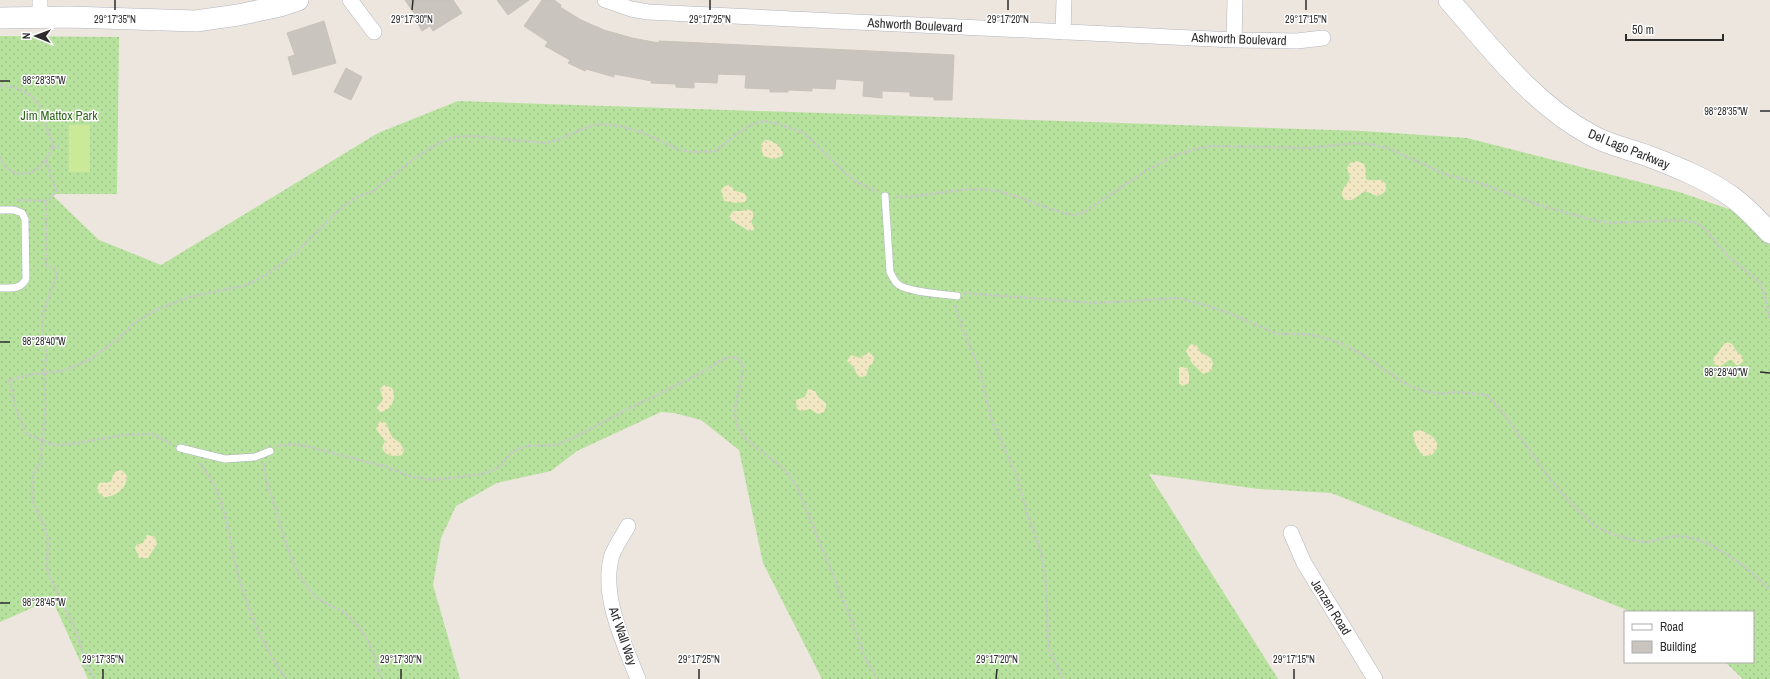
<svg xmlns="http://www.w3.org/2000/svg" width="1770" height="679" font-family="'Archivo Narrow',sans-serif">
<defs>
<pattern id="grass-dots" width="8" height="8" patternUnits="userSpaceOnUse"><rect width="8" height="8" fill="#b7e29d"/><path d="M2 2h.1M6 6h.1" fill="none" stroke="#9ec287" stroke-width="1.8" stroke-linecap="round"/></pattern>
<pattern id="sand-dots" width="8" height="8" patternUnits="userSpaceOnUse"><rect width="8" height="8" fill="#f1e7c3"/><path d="M2 2h.1M6 6h.1" fill="none" stroke="#cfc6a8" stroke-width="1.8" stroke-linecap="round"/></pattern>
</defs>
<rect width="100%" height="100%" fill="#ede6de"/>
<path fill="url(#grass-dots)" d="M 0,36 L 119,37 L 117,194 L 51,194 L 99,240 L 161,265 L 378,133 L 458,101 L 1363,131 L 1467,138 L 1679,192 L 1770,223 L 1770,679 L 1743,679 L 1725,662 L 1753,662 L 1753,612 L 1632,612 L 1331,493 L 1259,489 L 1149,474 L 1278,679 L 822,679 L 763,563 L 739,450 L 701,420 L 674,413 L 661,412 L 577,451 L 551,471 L 497,483 L 456,506 L 441,538 L 433,585 L 460,679 L 88,679 L 52,599 L 0,622 Z"/>
<path fill="url(#sand-dots)" d="M 765,140 C 772,139 781,146 783,153 L 782,156 L 774,159 L 763,156 L 761,145 Z
M 1357,161 L 1364,164 C 1370,179 1357,181 1381,180 L 1386,184 C 1387,191 1384,194 1377,196 L 1365,191 L 1352,200 L 1345,200 C 1337,191 1347,187 1350,178 L 1347,168 L 1350,163 Z
M 730,185 L 735,191 L 744,193 L 747,198 L 745,202 L 736,203 L 724,201 L 721,190 L 725,186 Z
M 748,209 L 753,212 L 753,218 L 751,221 L 754,228 L 754,230 L 749,231 L 731,220 L 729,217 L 733,211 L 742,211 Z
M 1727,342 L 1732,344 L 1737,352 L 1742,356 L 1743,361 L 1739,365 L 1736,365 L 1732,360 L 1729,360 L 1721,366 L 1718,366 L 1713,363 L 1714,357 C 1720,353 1720,346 1727,342 Z
M 1191,344 L 1197,346 L 1200,352 L 1211,358 L 1213,363 L 1211,371 L 1203,374 L 1192,363 L 1186,351 Z
M 869,352 L 874,357 L 873,363 L 869,366 L 866,376 L 860,377 L 856,373 L 854,367 L 847,361 L 851,355 L 860,358 Z
M 1181,367 L 1187,368 L 1189,374 L 1189,383 L 1182,386 L 1179,383 L 1179,368 Z
M 384,385 L 392,388 C 397,398 392,410 381,412 L 377,410 L 377,407 L 383,400 L 380,389 Z
M 808,389 L 815,391 L 818,397 L 826,403 L 826,407 L 824,412 L 818,414 L 810,409 L 801,411 L 797,409 L 796,400 L 805,397 Z
M 380,421 L 386,423 L 392,437 L 400,443 L 404,450 L 402,455 C 395,457 384,456 382,447 L 385,441 L 376,429 Z
M 1421,430 L 1433,437 L 1437,443 L 1437,448 L 1432,455 L 1423,456 C 1418,450 1413,441 1413,433 L 1416,431 Z
M 120,470 L 123,471 L 127,476 C 127,488 116,497 104,497 L 98,492 L 97,489 L 99,483 L 111,482 C 113,476 112,472 120,470 Z
M 147,535 L 155,537 L 157,544 L 148,558 L 139,558 L 135,548 L 136,545 L 143,543 Z"/>
<path fill="#cbe999" d="M 69,125 L 90,125 L 90,172 L 69,172 Z"/>
<path fill="#c9c4bd" stroke="#c8c2b8" d="M 405,0 L 453,0 L 462,13 L 433,31 L 430,26 L 422,31 L 416,20 L 418,19 Z
M 497,0 L 529,0 L 508,15 Z
M 542,0 L 554,0 L 561,5 L 560,7 L 581,20 L 604,30 L 632,38 L 659,43 L 659,41 L 954,55 L 952,100 L 934,100 L 934,97 L 910,96 L 910,92 L 882,91 L 882,98 L 863,96 L 864,81 L 836,79 L 835,89 L 812,88 L 812,91 L 788,90 L 788,92 L 770,92 L 770,89 L 745,88 L 746,75 L 718,74 L 717,83 L 694,82 L 694,88 L 676,87 L 676,84 L 651,83 L 652,81 L 614,74 L 614,77 L 586,69 L 585,71 L 568,63 L 570,60 L 545,46 L 548,42 L 524,26 Z
M 324,21 L 336,63 L 293,75 L 288,57 L 295,55 L 287,33 Z
M 346,68 L 362,77 L 351,100 L 334,92 Z"/>
<g fill="none" stroke-linecap="round" stroke-linejoin="round">
<defs>
<path id="lane" d="M 885,196 L 890,272 C 893,277 894,282 899,285 C 909,292 943,294 957,296
M 0,210 L 14,210 L 22,213 L 25,219 L 26,279 C 20,290 11,288 0,288
M 180,448 L 225,459 L 255,457 L 270,451"/>
<path id="street" d="M 350,0 L 374,32
M 605,0 L 631,9 L 648,12 L 1234,40 L 1297,41 L 1323,38
M 40,17 L 40,0
M 1063,32 L 1064,0
M 1234,40 L 1235,0
M 628,526 C 623,535 616,545 612,555 C 600,595 624,643 638,679
M 1291,533 L 1304,563 L 1375,679"/>
<path id="secondary" d="M 1449,0 C 1492,49 1533,104 1591,135 C 1608,145 1630,149 1648,156 C 1677,167 1707,179 1732,197 C 1746,207 1758,220 1770,233
M 0,18 L 69,17 L 196,21 L 238,15 L 280,6 L 298,0"/>
</defs>
<use href="#lane" stroke="#b2b5bf" stroke-width="8"/>
<use href="#street" stroke="#b2b5bf" stroke-width="16"/>
<use href="#secondary" stroke="#b2b5bf" stroke-width="22"/>
<path stroke="#c8c8c8" stroke-width="2.5" stroke-dasharray="3 2" stroke-linecap="butt" d="M 0,85 C 32,89 41,101 48,132 C 50,136 53,142 52,147 C 48,164 30,179 13,172 C 5,168 2,164 0,156
M 52,147 L 62,147
M 46,160 L 56,191 L 52,197 L 46,201
M 895,197 C 926,198 959,186 990,190 C 1018,194 1045,209 1072,215 L 1083,213 L 1147,170 L 1176,155 L 1195,149 L 1214,146 L 1310,148 L 1356,143 L 1375,145 L 1390,149 L 1447,175 L 1482,184 L 1539,205 L 1589,219 L 1610,223 L 1681,220 L 1697,223 L 1705,229 L 1726,254 L 1760,283 L 1764,293 L 1770,318
M 18,200 L 46,201 L 46,265 L 50,266 L 55,269 L 57,275 L 43,313 L 42,339 L 47,355 L 44,367 L 45,414 L 40,464 L 33,475 L 32,489 L 32,499 L 36,509 L 44,525 L 48,540 L 47,567 L 49,576 L 75,629 L 87,665 L 94,679
M 964,293 L 1096,303 L 1178,298 L 1201,304 L 1229,313 L 1277,334 L 1301,334 L 1318,336 L 1341,343 L 1361,354 L 1402,382 L 1423,391 L 1441,394 L 1458,392 L 1487,395 C 1520,430 1540,473 1575,507 C 1584,516 1592,525 1603,530 C 1611,534 1639,543 1647,542 C 1661,540 1672,534 1686,537 C 1715,541 1750,570 1770,590
M 955,305 L 963,330 L 979,368 L 992,421 L 1017,477 L 1027,513 L 1041,552 L 1046,584 L 1048,641 L 1050,652 L 1063,679
M 172,444 L 152,434 L 123,435 L 72,444 L 52,445 L 26,433 L 16,409 L 9,380 L 34,374 L 63,371 L 89,360 L 118,339 L 133,324 L 154,311 L 189,297 L 247,285 L 268,274 L 296,253 L 339,210 L 355,198 L 374,191 L 408,163 L 424,152 L 439,143 L 454,137 L 472,136 L 545,143 L 558,140 L 580,130 L 597,124 L 619,126 L 641,132 L 680,150 L 697,152 L 715,151 L 748,126 L 764,121 L 779,124 L 804,133 L 853,180 L 877,192
M 278,446 L 293,444 L 310,447 L 387,467 L 409,476 L 432,480 L 483,474 L 498,468 L 511,453 L 526,446 L 557,445 L 583,433 L 622,412 L 705,371 L 721,360 L 730,357 L 737,358 L 743,364 C 743,381 735,398 735,413 C 737,445 768,451 786,472 C 790,476 794,482 797,487 L 851,619 L 865,658 L 877,679
M 199,463 C 227,493 227,537 238,574 C 248,611 264,648 286,679
M 264,463 C 264,479 270,492 275,507 C 284,536 291,569 312,593 C 319,602 333,606 343,612 C 365,627 375,654 381,679"/>
<use href="#lane" stroke="#fff" stroke-width="7"/>
<use href="#street" stroke="#fff" stroke-width="15"/>
<use href="#secondary" stroke="#fff" stroke-width="21"/>
</g>
<path fill="none" stroke="#2c2c2c" stroke-width="1.5" d="M 115,10 L 115,0M 412,10 L 413,0M 710,10 L 710,0M 1008,10 L 1008,0M 1306,10 L 1306,0M 0,81 L 10,81M 1760,111 L 1770,111M 0,342 L 10,342M 1760,372 L 1770,373M 0,603 L 10,603M 103,679 L 103,669M 401,679 L 401,669M 699,679 L 699,669M 996,679 L 997,669M 1294,679 L 1294,669"/>
<g text-anchor="middle" dominant-baseline="central" stroke-width="3" stroke-linejoin="round" paint-order="stroke">
<g font-size="13" fill="#2c2c2c" stroke="#fff">
<text transform="translate(915 25) rotate(3)">Ashworth Boulevard</text>
<text transform="translate(1239 39) rotate(2)">Ashworth Boulevard</text>
<text transform="translate(1629 149) rotate(22)">Del Lago Parkway</text>
<text transform="translate(1331 607) rotate(58)">Janzen Road</text>
<text transform="translate(623 636) rotate(71)">Art Wall Way</text>
</g>
<g font-size="13" fill="#30681d" stroke="#fff">
<text x="59" y="115">Jim Mattox Park</text>
</g>
</g>
<g font-size="10" text-anchor="middle" fill="#2c2c2c" stroke="#fff" stroke-width="3" stroke-linejoin="round" paint-order="stroke">
<text x="115" y="23">29°17'35"N</text>
<text x="412" y="23">29°17'30"N</text>
<text x="710" y="23">29°17'25"N</text>
<text x="1008" y="23">29°17'20"N</text>
<text x="1306" y="23">29°17'15"N</text>
<text x="44" y="84">98°28'35"W</text>
<text x="1726" y="115">98°28'35"W</text>
<text x="44" y="345">98°28'40"W</text>
<text x="1726" y="376">98°28'40"W</text>
<text x="44" y="606">98°28'45"W</text>
<text x="103" y="663">29°17'35"N</text>
<text x="401" y="663">29°17'30"N</text>
<text x="699" y="663">29°17'25"N</text>
<text x="997" y="663">29°17'20"N</text>
<text x="1294" y="663">29°17'15"N</text>
</g>
<rect x="1624" y="611" width="130" height="52" fill="#ffffff" stroke="#ababab"/>
<rect x="1632" y="624" width="20" height="6" fill="#ffffff" stroke="#ababab"/>
<text x="1660" y="631" font-size="12" fill="#2c2c2c">Road</text>
<rect x="1632" y="641" width="20" height="12" fill="#c9c4bd" stroke="#ababab"/>
<text x="1660" y="651" font-size="12" fill="#2c2c2c">Building</text>
<g transform="translate(36 36) rotate(271)" stroke="#ffffff" stroke-width="3" paint-order="stroke">
<path d="M0-3L7 15L0 10L-7 15Z" fill="#2c2c2c"/>
<text y="-6" font-size="11" font-weight="bold" text-anchor="middle" fill="#2c2c2c">N</text>
</g>
<path d="M1626 34v6h97v-6" fill="none" stroke="#2c2c2c" stroke-width="2"/>
<text x="1632" y="34" font-size="12" fill="#2c2c2c" stroke="#ffffff" stroke-width="3" paint-order="stroke">50 m</text>
</svg>
